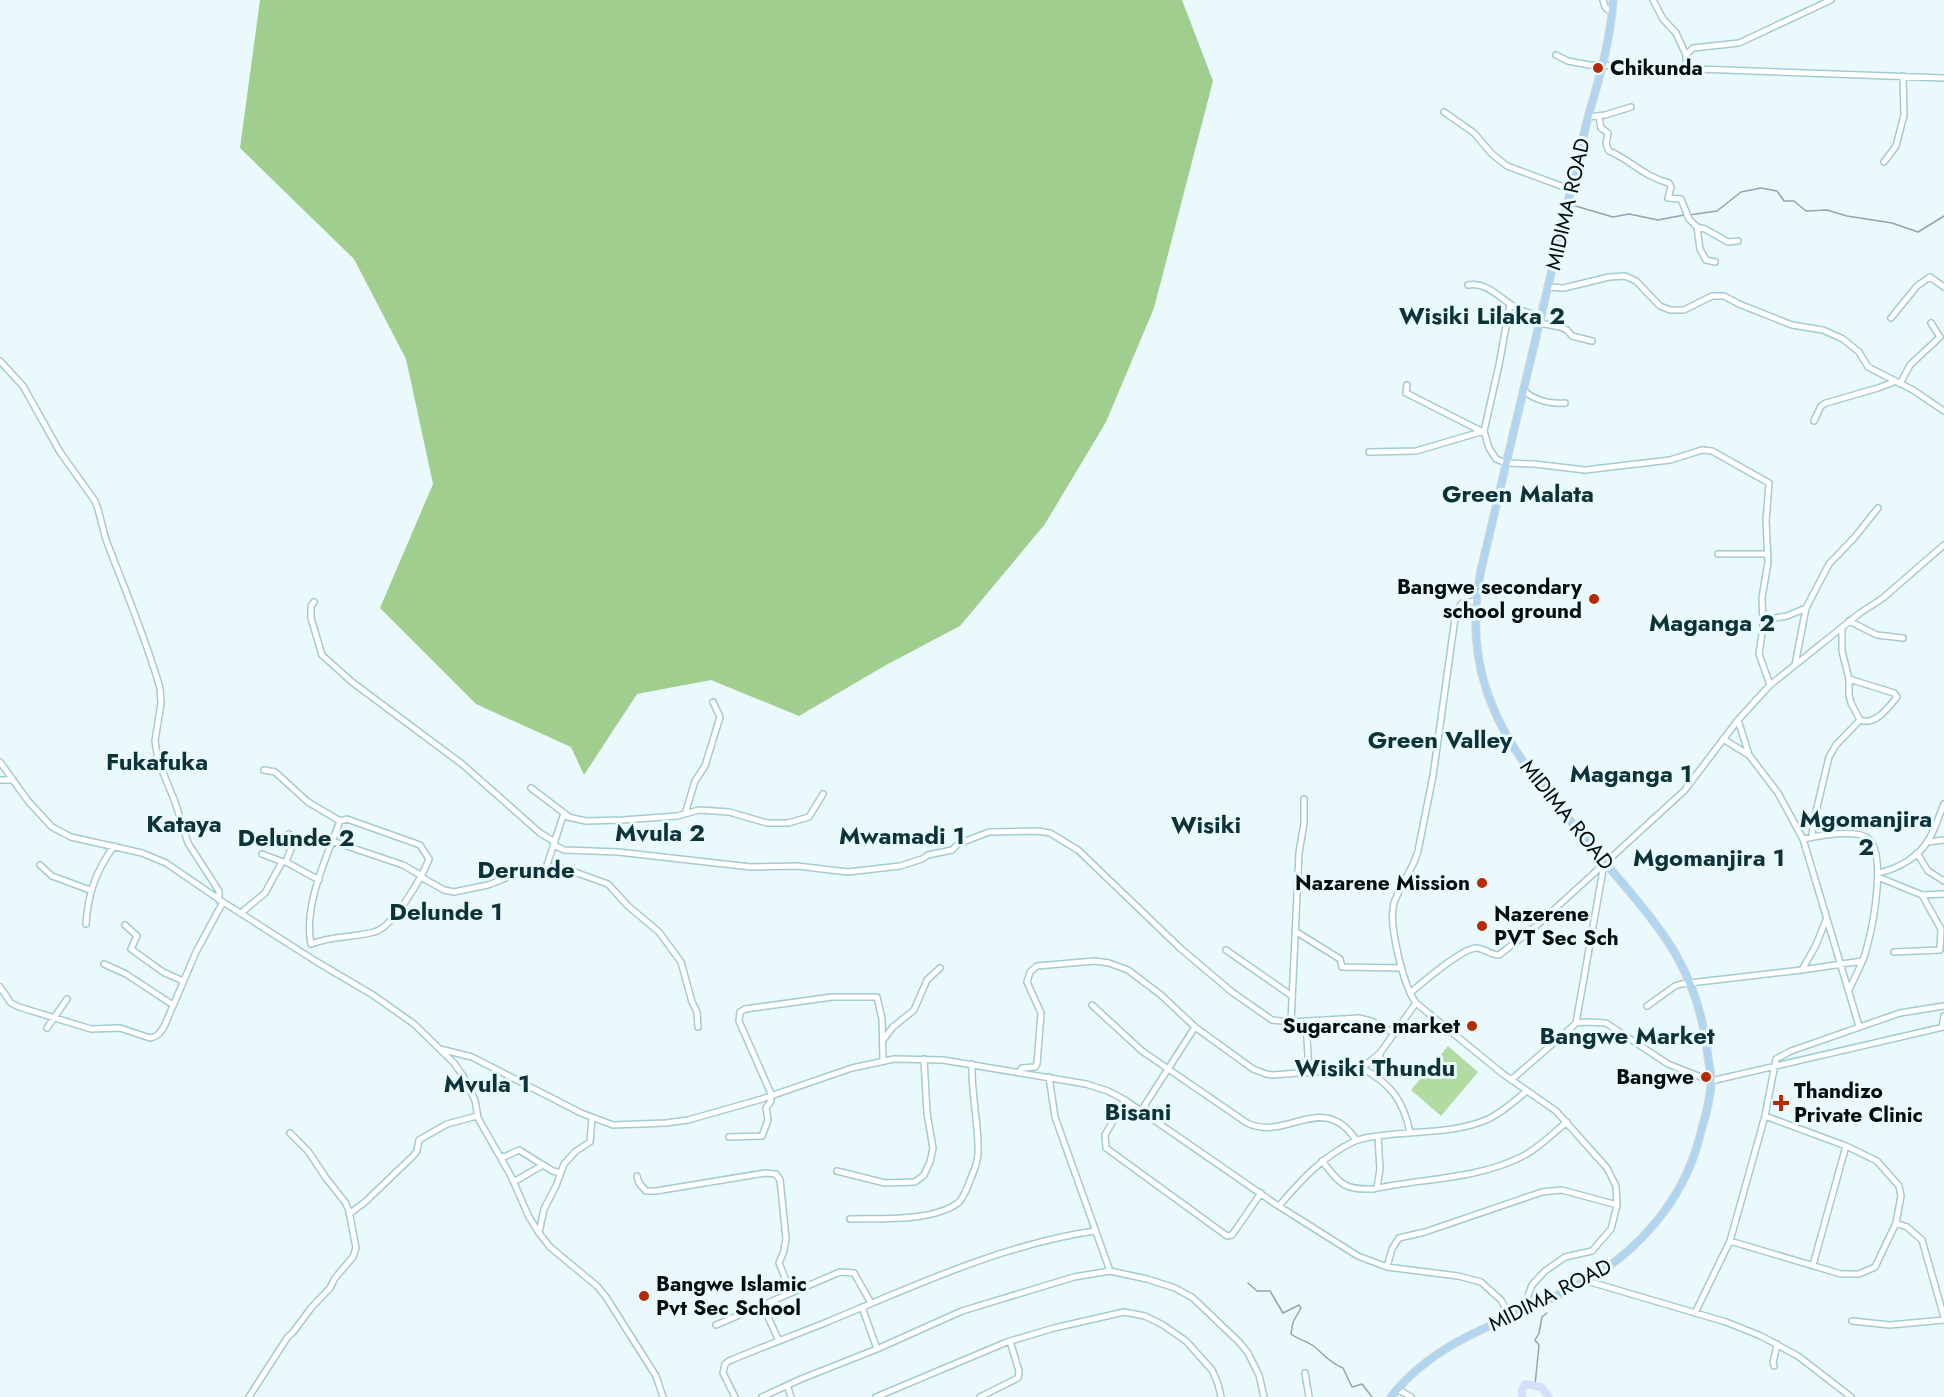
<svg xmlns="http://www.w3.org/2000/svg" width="1944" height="1397" font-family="Jost,sans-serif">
<rect width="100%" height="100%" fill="#eafafc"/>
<path fill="#b0dba1" d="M 1448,1046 L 1478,1072 L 1441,1116 L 1411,1090 Z"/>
<path fill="#9fce8e" d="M 260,0 L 1182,0 L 1213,81 L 1154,308 L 1106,422 L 1045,524 L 960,626 L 886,665 L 799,716 L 711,680 L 637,694 L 584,775 L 571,747 L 476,704 L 380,608 L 433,484 L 406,359 L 354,259 L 240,148 Z"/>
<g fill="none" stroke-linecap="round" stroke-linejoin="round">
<path stroke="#97a0b4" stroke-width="1.5" d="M 1572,205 L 1613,217 L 1629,214 L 1658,220 L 1684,215
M 1689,215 L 1717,211 L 1741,192 L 1761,188 L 1777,191 L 1784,201 L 1794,201 L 1806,211 L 1827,210 L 1847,216 L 1892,223 L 1918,232 L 1944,216
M 1248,1283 L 1257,1291 L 1270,1291 L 1283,1313 L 1299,1305 L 1301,1308 L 1293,1322 L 1291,1334 C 1300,1341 1305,1340 1312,1345 C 1323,1353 1329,1363 1343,1368 L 1352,1387 L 1362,1384 L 1372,1397
M 1535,1385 L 1539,1345 L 1535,1340 L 1539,1333 L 1542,1317 L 1547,1313"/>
<path stroke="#d7defa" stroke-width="8" d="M 1522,1397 L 1522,1390 L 1525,1384 L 1541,1387 L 1549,1397"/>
<defs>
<path id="minor" d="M 1603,0 L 1605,7 L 1612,13
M 1653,0 L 1663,19 L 1676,33 L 1686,55 L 1686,69
M 1556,55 L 1568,61 L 1589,65 L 1944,78
M 1686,55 L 1693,48 L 1739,43 L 1831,0
M 1444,112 L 1474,133 L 1492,154 L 1507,166 L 1572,190
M 1599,116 L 1601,128 L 1608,133 L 1606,144 L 1609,151 C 1631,160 1644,177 1669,183 L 1671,187 L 1668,198 L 1681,199 L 1689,219 L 1697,227 L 1705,229 L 1728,242 L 1738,241
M 1588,117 L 1605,115 L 1631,107
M 1884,162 L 1896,146 L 1904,115 L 1903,76
M 1697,227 L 1700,249 L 1706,260 L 1715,262
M 1468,285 C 1488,281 1502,301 1518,309 C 1525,312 1533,314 1541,316
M 1548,287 L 1564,288 L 1609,277 L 1625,276 L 1636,281 L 1660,306 L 1670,310 L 1684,310 L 1712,296 L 1724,296 L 1739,304 L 1792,325 L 1823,330 L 1843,339 L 1859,352 L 1868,367 L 1913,390 L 1944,411
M 1510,304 L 1499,365 L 1484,431 L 1489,448 L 1496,459 L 1506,463 L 1534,464 L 1585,470 L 1670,460 L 1702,450 L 1712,451 L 1769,483 L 1766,521 L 1768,562 L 1762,598 L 1763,627 L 1759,654 L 1770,685
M 1891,318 L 1917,286 L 1930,277 L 1944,287
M 1540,323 L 1560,327 L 1567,330 L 1572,336 L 1592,341
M 0,361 L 23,386 L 60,452 L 95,501 C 101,515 102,530 108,545 C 126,592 146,639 160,688 L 161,703 L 155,741 L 158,760 L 175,802 L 188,843 L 219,891 L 219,900
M 1900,384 L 1910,365 L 1940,337 L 1931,323
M 1407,385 L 1406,393 L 1481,431
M 1523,390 C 1534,400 1550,404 1565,403
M 1814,421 L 1821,406 L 1826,403 L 1878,388 L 1894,382
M 1369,452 L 1416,451 L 1484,431
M 1718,554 L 1767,554
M 1475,601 L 1462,603 L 1456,611 L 1433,776 L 1418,851 C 1413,870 1400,885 1394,903 C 1388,923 1403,985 1416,1003 L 1503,1074 L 1556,1111 L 1607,1168 L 1616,1186 L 1617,1205 L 1611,1229 L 1592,1251 L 1565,1257 L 1545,1271 L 1532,1285 L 1522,1312
M 314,602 L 311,606 L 311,618 L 322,655 L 352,682 L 462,764 L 540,833 L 555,842
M 1763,620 L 1787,616 L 1806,608
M 1849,621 L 1877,635 L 1903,638
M 1842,628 L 1842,651 L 1849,679 L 1849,695 L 1851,703 L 1860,720 C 1875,726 1888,708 1897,697 L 1894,693 L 1849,679
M 1795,665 L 1806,608 L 1829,564 L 1854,538 L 1878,508
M 1738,720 L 1749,755
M 1723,739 L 1749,755 L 1778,793 L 1803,839 L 1859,1026
M 0,762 L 28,801 L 52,827 L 71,837 L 142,853 L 166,863 L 223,902 L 317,962 L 373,995 L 414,1024 L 454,1063 L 463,1076 L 475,1100 L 478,1118 L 511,1176 L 529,1217 L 539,1233 L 550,1247 L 597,1286 L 606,1297 L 656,1376 L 663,1397
M 264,770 L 275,772 L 308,802 L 340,821
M 0,780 L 13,780
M 531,788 L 568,816
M 1304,799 L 1304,823 L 1299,853 L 1291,1022 L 1359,1018 L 1371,1021 L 1394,1033
M 685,814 L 695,781 L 705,766 L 720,717 L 713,702
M 347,819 L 420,845 L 429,859 C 422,877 393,928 374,932 C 352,938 334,935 311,944 C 303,906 327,856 340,821 Z
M 1812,837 L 1813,824 L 1829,757 L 1836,745 L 1860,720
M 1803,839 C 1818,836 1853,830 1866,837 C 1888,849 1873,925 1867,947 C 1864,962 1855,976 1849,990
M 332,841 L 403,865 L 422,876
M 1928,842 L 1944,840
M 554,845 L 564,850 L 618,852 L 751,867 L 797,866 L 848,872 L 900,866 L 922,859 L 928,855 L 952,850 L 958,844 L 989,832 L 1037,831 L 1050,833 L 1078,850 L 1180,948 L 1232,992 L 1272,1020 L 1291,1022
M 1917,853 L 1928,871 L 1944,881
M 262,854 L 283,862
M 286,862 L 319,880
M 40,865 L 52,876 L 90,890
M 546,868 L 563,816 L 586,821 L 623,820 L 677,816 L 699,810 L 729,812 L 767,823 L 788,823 L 809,817 L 823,794
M 1878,873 C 1898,869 1919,857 1929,839 C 1936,828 1939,815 1944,804
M 421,877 L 444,890 L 454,892 L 488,885 L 518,873 L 556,867 L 566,869 L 608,884 L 628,906 L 659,932 L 681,962 L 692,1002 L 697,1012 L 698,1027
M 1878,877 L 1922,895 L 1941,929 L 1940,950 L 1894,952
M 1922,895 L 1944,894
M 241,913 L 265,893 L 282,862 L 286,862 L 295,838 L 289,834
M 86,924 C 88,893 96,871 114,846
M 125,925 L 137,936 L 131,949 L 163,972 L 183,981
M 1295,931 L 1340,959 L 1342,967 L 1401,968
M 1226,950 L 1292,996
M 104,964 L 126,974 L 173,1005
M 1802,970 L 1816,945 L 1826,920
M 0,987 L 11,1003 L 19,1007 L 91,1029 L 120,1028 L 150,1038 C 157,1037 160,1033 164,1027 L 196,952 L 223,902
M 1410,993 C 1422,983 1463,947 1477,948 C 1485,949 1491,955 1499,955 L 1535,927 L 1684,791 L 1738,720 L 1770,685 L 1860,613 L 1883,598 L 1944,545
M 1092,1005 L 1142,1051 L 1247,1123 C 1286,1142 1323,1090 1356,1140
M 1647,1006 L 1675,986 L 1681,984 L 1802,970 L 1862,961
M 1306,1021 L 1309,1073
M 1576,1023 L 1604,864
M 1942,1027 L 1944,1016
M 47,1028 L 67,999
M 883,1040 L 893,1027 L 914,1010 L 927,980 L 940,968
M 440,1049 L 472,1057 L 581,1113 L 613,1125 L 666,1123 L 688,1120 L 762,1099 L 852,1068 L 894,1059 L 943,1060 L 1086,1084 L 1108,1091 L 1125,1100 L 1277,1205 L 1358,1256 L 1387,1267 L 1458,1276 L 1481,1282 L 1501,1300 L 1510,1317
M 1362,1068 C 1391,1084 1403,1100 1410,1132
M 1019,1072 L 1022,1068 L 1035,1067 L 1037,1064 L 1041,1013 L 1027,982 L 1030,972 L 1037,966 L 1095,961 L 1109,963 L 1128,970 L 1161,995 L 1195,1027 L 1253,1069 L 1266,1074 L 1273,1075 L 1362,1068 L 1380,1053 L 1416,1003
M 1049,1077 L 1055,1117 L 1110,1271
M 1378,1077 L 1377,1067 L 1380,1054
M 1511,1080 L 1572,1027 L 1576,1023 L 1586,1022 L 1606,1023 L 1668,1064 L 1711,1081 L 1944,1027
M 772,1096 L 739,1021 L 740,1012 L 745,1009 L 832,997 L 877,997 L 882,1019 L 883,1060
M 1125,1100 L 1105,1135 L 1106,1148 L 1227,1236 L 1232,1235 L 1261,1193
M 1141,1111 L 1195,1027
M 729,1137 L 762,1136 L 768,1120 L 766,1108 L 771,1101 L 770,1097
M 499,1155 L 504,1157 L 519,1150 L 543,1165
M 1322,1161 C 1340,1183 1342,1190 1373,1189 C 1423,1178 1476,1180 1523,1156 C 1539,1148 1553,1133 1567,1122
M 837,1171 L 885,1183 L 915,1182 L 924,1175 L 930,1162 L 933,1148 L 927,1113 L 924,1059
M 637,1176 L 639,1183 L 646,1191 L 656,1191 L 765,1173 L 776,1174 L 780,1180 L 786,1238 L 784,1251 L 779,1263 L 791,1293
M 513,1180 L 517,1180 L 543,1165 L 553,1171 L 561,1173
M 1377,1188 L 1380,1169 L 1378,1136
M 1279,1206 C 1302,1179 1323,1156 1355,1141 C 1364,1137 1376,1136 1386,1135 C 1419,1131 1455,1133 1486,1120 C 1501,1114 1514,1101 1527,1091
M 349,1214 L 365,1202 L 413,1156 L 417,1151 L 419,1140 L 447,1124 L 477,1116
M 850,1219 C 880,1218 932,1222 958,1203 C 964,1198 968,1186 971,1178 C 975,1168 979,1159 978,1147 C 978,1119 971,1092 972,1064
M 1896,1223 L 1907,1227 L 1922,1240 L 1944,1317
M 539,1233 L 544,1209 L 556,1186 L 564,1164 L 576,1151 L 590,1142 L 592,1118
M 1730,1241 L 1765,1116 L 1776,1059 L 1791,1051 L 1900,1013 L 1944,1006
M 1813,1265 L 1846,1146
M 1387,1267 L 1392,1249 L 1399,1238 L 1425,1232 L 1542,1192 L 1562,1190 L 1617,1205
M 1587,1281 L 1726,1322 L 1761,1336 L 1798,1356 L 1851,1397
M 763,1306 L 779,1341
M 862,1307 L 877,1349
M 1695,1313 L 1730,1241 L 1841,1274 L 1859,1274 L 1875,1267 L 1896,1223 L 1901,1196 L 1899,1186 L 1877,1161 L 1846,1146 L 1765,1116
M 1852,1321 L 1890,1325 L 1944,1320
M 716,1325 L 840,1272 L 854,1273 L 871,1303
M 1774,1366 L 1773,1363 L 1777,1344
M 1305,1373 L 1309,1397
M 787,1385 L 791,1397
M 1397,1389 L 1411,1397
M 249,1397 L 287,1338 L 294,1331 L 311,1308 L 330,1288 L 335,1278 L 353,1257 L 356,1248 L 349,1211 L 345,1202 L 326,1178 L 308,1151 L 290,1133
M 735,1397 L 723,1373 L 725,1364 L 729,1361 C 762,1347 795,1335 827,1322 C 914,1286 1001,1245 1094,1231
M 762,1397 L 801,1379 L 877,1349 L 962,1311 L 1074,1277 L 1110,1271 L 1147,1279 L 1175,1288 L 1193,1298 L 1239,1342 L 1248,1353 L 1259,1375 L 1264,1397
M 876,1397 L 1007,1342 L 1054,1328 L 1124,1312 L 1145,1316 L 1163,1325 L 1186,1341 L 1212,1370 L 1218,1384 L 1221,1397
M 980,1397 L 1018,1378 L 1019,1371 L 1010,1341"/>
<path id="major" d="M 1391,1397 C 1439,1334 1521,1318 1587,1280 C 1639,1251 1682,1200 1698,1143 C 1703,1123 1711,1101 1711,1081 C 1711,1071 1708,1060 1707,1049 C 1696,966 1660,928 1608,866 C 1581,834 1554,801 1528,768 C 1483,707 1466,645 1481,570 L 1588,117 C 1599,79 1611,39 1613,0"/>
</defs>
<use href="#minor" stroke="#a3cbd1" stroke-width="8"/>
<use href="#major" stroke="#d7d8d9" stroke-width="9"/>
<use href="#minor" stroke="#fff" stroke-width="5"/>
<use href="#major" stroke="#b0d5f0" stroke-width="7"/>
</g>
<g fill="#b62b01" stroke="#eafafc" stroke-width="2">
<circle cx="1598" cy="68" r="6"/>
<circle cx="1594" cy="599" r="6"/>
<circle cx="1482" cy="883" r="6"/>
<circle cx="1482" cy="926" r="6"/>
<circle cx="1472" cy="1026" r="6"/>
<circle cx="1706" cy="1077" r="6"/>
<path d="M1778 1094h6v6h6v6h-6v6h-6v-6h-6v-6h6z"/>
<circle cx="644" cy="1296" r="6"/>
</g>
<g text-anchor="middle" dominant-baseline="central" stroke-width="6" stroke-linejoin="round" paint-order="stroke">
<g font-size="21" font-weight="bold" fill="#020e10" stroke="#eafafc" text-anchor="start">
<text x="1610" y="68">Chikunda</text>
<text x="1582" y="587" text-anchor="end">Bangwe secondary<tspan x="1582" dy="24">school ground</tspan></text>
<text x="1470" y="883" text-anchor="end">Nazarene Mission</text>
<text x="1494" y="914">Nazerene<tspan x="1494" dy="24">PVT Sec Sch</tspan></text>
<text x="1460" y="1026" text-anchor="end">Sugarcane market</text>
<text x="1694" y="1077" text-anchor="end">Bangwe</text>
<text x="1794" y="1091">Thandizo<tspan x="1794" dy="24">Private Clinic</tspan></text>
<text x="656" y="1284">Bangwe Islamic<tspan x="656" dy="24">Pvt Sec School</tspan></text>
</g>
<g font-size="21" fill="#020e10" stroke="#eafafc">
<text transform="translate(1568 204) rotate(-77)">MIDIMA ROAD</text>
<text transform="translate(1567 815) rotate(51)">MIDIMA ROAD</text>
<text transform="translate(1550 1295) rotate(-27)">MIDIMA ROAD</text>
</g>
<g font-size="24" font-weight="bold" fill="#0c3338" stroke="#eafafc">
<text x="1482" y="315">Wisiki Lilaka 2</text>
<text x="1518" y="493">Green Malata</text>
<text x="1712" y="622">Maganga 2</text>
<text x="1440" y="739">Green Valley</text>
<text x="157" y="761">Fukafuka</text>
<text x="1631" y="773">Maganga 1</text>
<text x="1866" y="818">Mgomanjira<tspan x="1866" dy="28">2</tspan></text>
<text x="184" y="823">Kataya</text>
<text x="1206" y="824">Wisiki</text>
<text x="660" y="832">Mvula 2</text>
<text x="902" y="835">Mwamadi 1</text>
<text x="296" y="837">Delunde 2</text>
<text x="1709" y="857">Mgomanjira 1</text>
<text x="526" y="869">Derunde</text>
<text x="446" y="911">Delunde 1</text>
<text x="1627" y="1035">Bangwe Market</text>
<text x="1375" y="1067">Wisiki Thundu</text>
<text x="487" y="1083">Mvula 1</text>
<text x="1138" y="1111">Bisani</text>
</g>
</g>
</svg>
